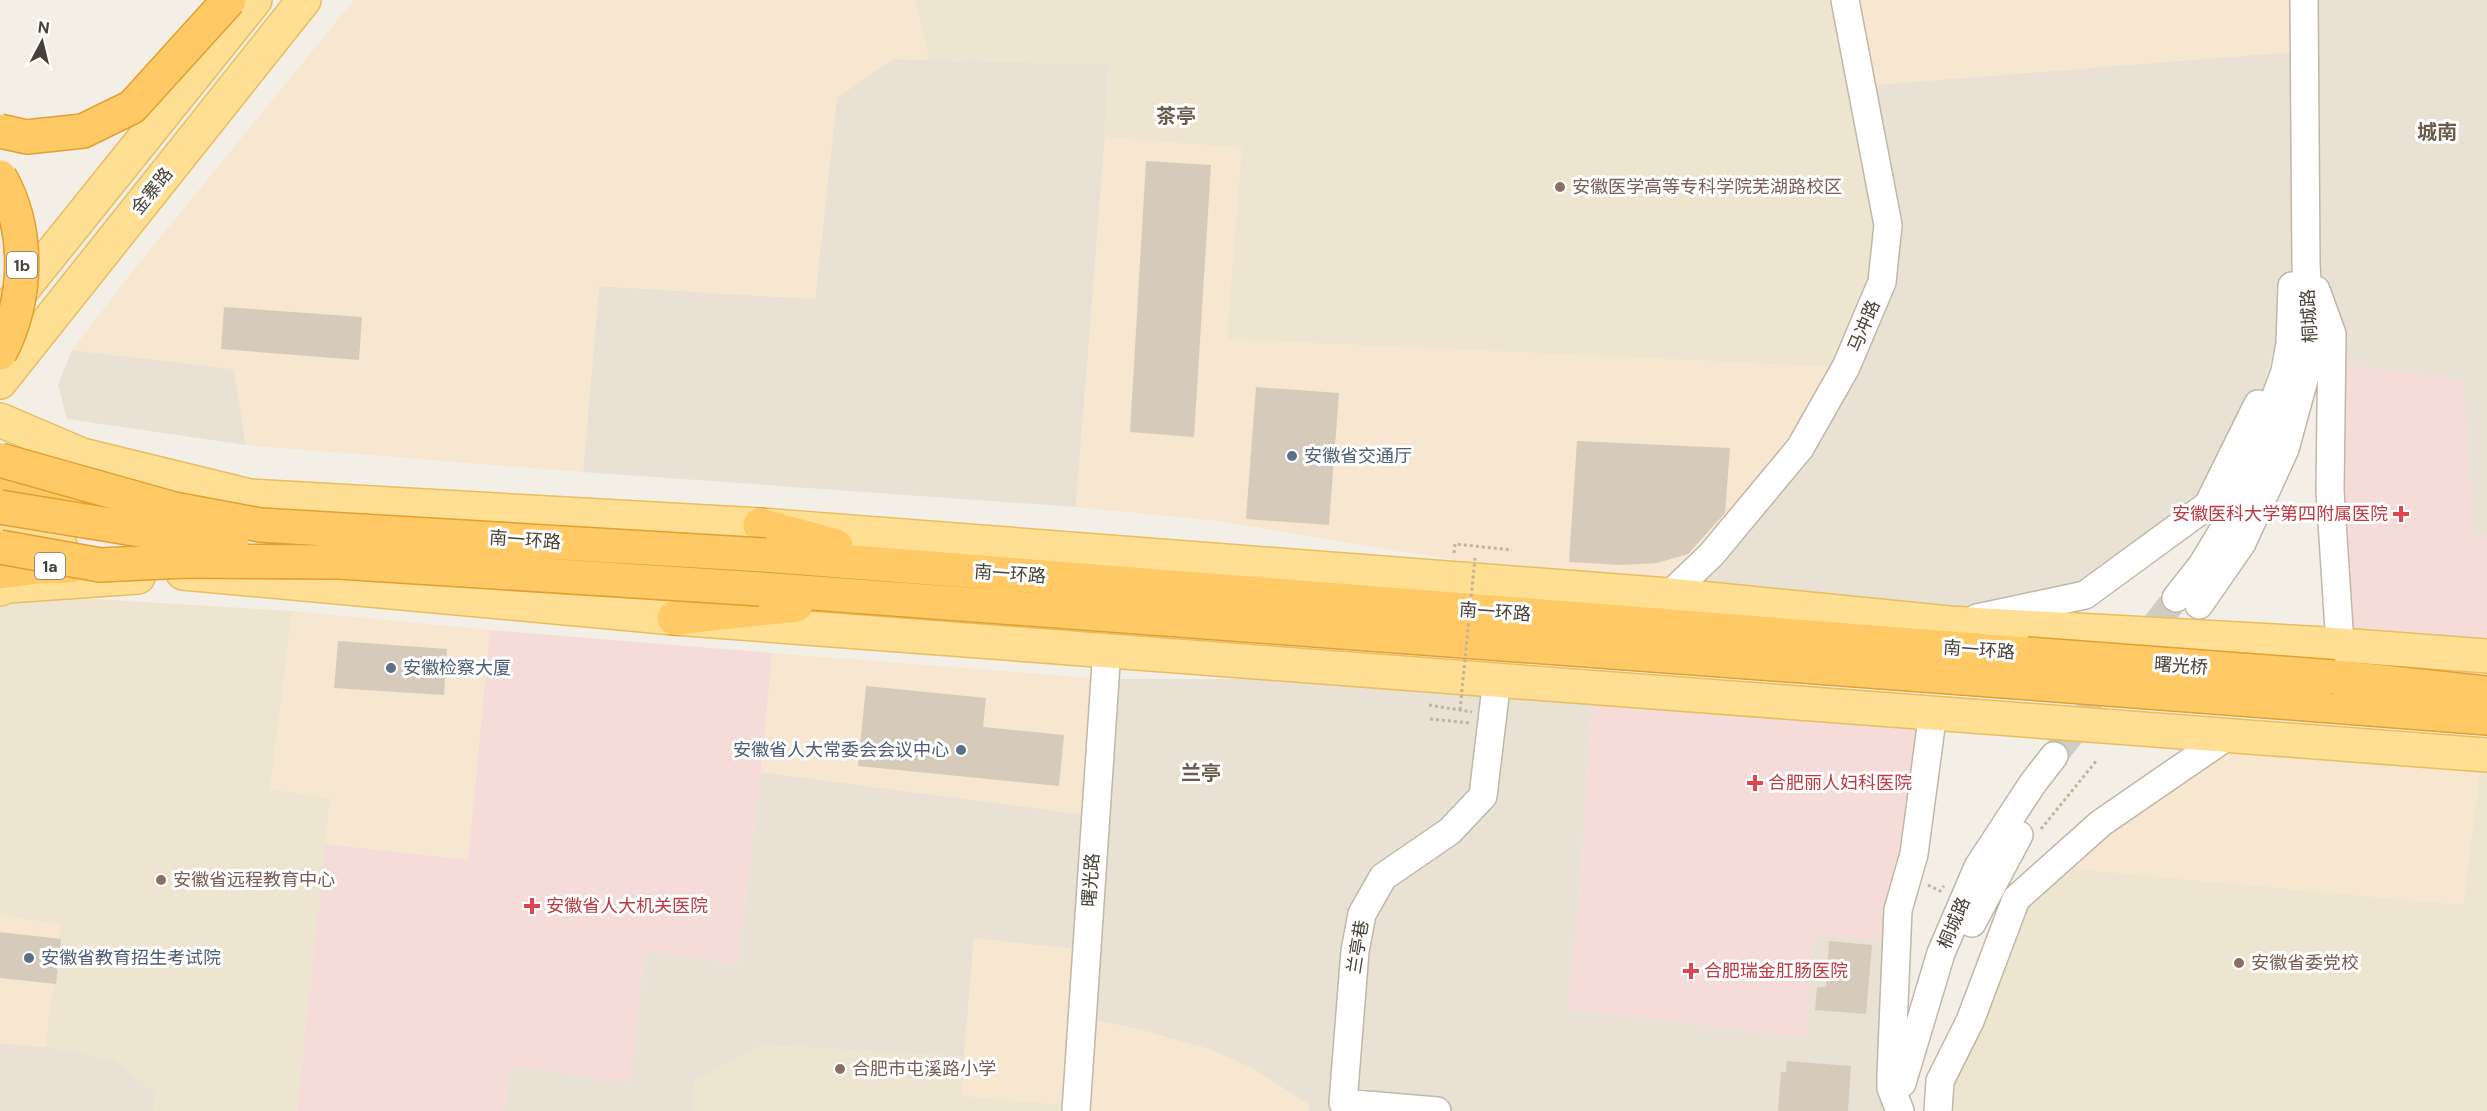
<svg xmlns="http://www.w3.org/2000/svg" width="2487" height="1111" font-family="'DM Sans','Noto Sans SC',sans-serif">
<rect width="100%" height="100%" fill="#f4efe6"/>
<path fill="#e8e1d4" d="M 2304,0 L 2487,0 L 2487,537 L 2473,537 L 2463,380 L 2332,363 L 2306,264 Z
M 2290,52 L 2292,285 L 2259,402 L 2208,505 L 2085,595 L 1949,623 L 1669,595 L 1861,86 Z
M 893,59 L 1108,64 L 1105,137 L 1076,507 L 583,472 L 599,286 L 815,299 L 837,97 Z
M 72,350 L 234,369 L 246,445 L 67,419 L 58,385 Z
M 1103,679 L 1497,679 L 1593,686 L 1579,901 L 1567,1009 L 1806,1038 L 1814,932 L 1896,943 L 1900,1111 L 1308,1111 L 1309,1105 L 1254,1069 L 1212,1050 L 1138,1029 L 1082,1017 L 974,939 L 964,1057 L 761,1045 L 694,1082 L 692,1111 L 504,1111 L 511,1065 L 630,1083 L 645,951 L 738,965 L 761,772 L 1095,816 Z
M 0,1043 L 45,1047 L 113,1059 L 156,1093 L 153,1111 L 0,1111 Z"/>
<path fill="#f7e6d0" d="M 354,0 L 915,0 L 929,60 L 893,59 L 837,98 L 815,299 L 599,286 L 583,472 L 246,445 L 234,369 L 72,350 L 128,277 Z
M 1845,0 L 2289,0 L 2290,52 L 1861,86 Z
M 1105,137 L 1242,148 L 1228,339 L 1846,367 L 1669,595 L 1218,521 L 1076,507 Z
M 292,611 L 490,630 L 468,860 L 325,844 L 330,798 L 270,789 Z
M 772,653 L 1103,679 L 1096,816 L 761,772 Z
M 2229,735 L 2482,755 L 2463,905 L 2052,867 Z
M 0,915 L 61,925 L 45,1047 L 0,1043 Z
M 974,938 L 1087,950 L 1082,1017 L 1138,1029 L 1212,1050 L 1254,1069 L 1309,1105 L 1308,1111 L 1076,1111 L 1076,1106 L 961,1096 Z"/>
<path fill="#ede5cf" d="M 915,0 L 1845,0 L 1888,225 L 1846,367 L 1227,339 L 1242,148 L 1105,137 L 1108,64 L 929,60 Z
M 27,595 L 292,611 L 270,789 L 330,798 L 297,1111 L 153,1111 L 156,1093 L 113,1059 L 45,1047 L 61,925 L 0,915 L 0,603 Z
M 2482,755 L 2487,755 L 2487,1111 L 1938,1111 L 2016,899 L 2052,867 L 2463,905 Z
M 761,1045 L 964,1057 L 961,1096 L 1076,1106 L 1076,1111 L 692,1111 L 694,1082 Z"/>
<path fill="#f5dcd9" d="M 2332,363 L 2464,380 L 2473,536 L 2487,537 L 2487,656 L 2340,645 Z
M 490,630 L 772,653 L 761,772 L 738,965 L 645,951 L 630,1084 L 511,1065 L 504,1111 L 297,1111 L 325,844 L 468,860 Z
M 1593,686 L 1933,712 L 1896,943 L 1815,933 L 1806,1038 L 1567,1009 L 1579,901 Z"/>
<path fill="#d6cbbb" d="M 1146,161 L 1211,165 L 1194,437 L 1130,432 Z
M 224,307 L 362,317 L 359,360 L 221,349 Z
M 1256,387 L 1339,393 L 1329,525 L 1246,519 Z
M 1577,441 L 1730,448 L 1725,513 L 1688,554 L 1657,563 L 1621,565 L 1569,562 Z
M 338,641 L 447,649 L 444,695 L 334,688 Z
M 866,686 L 986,698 L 983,727 L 1064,735 L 1059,786 L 858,766 Z
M 0,932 L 61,939 L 56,984 L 0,978 Z
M 1829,941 L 1872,945 L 1866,1014 L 1815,1010 L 1817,987 L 1826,987 Z
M 1787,1061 L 1851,1066 L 1848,1111 L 1778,1111 L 1781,1072 L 1786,1072 Z"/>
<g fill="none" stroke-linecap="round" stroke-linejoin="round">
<path stroke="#d1ccc3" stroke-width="27" stroke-dasharray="27 14" stroke-linecap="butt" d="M 2054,756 L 2176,598"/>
<defs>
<path id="minor" d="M 2316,290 L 2332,334 L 2330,491 L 2340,645
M 1669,595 L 1711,555 L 1800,448 L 1846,367 L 1882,282 L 1888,225 L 1845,0
M 2176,598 L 2202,565 L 2233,514 L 2285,371 L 2290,344 L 2292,286
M 2199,605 L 2242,543 L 2285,449 L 2311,354 L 2306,264 L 2304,0
M 1977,618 L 2085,595 L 2208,505 L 2258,404
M 1972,923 L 2019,835
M 1902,1083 L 1941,953 L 1978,867 L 2033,783 L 2054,756
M 1076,1111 L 1107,649
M 1437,1111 L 1343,1103 L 1355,951 L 1362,914 L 1383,877 L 1450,831 L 1483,796 L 1497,679
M 1900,1111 L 1891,1088 L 1891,1074 L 1898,910 L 1914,854 L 1933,712
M 1938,1111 L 1940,1081 L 1970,1021 L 2016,899 L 2101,823 L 2229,735"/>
<path id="major" d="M 10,305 L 255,0
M 0,382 L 304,0
M 0,420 L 82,455 L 250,496 L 760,525 L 1669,595 L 1949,623 L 2327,644 L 2487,656
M 0,529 L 60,545
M 183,573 L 674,618 L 2487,755
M 0,589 L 8,586 L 138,577"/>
<path id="highway" d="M 0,483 L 89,496
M 760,525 L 836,546
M 765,555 L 2027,654
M 0,572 L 38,567 L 70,566
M 760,589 L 2017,682
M 674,618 L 796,605
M 2334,677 L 2487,693
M 2319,705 L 2487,718"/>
</defs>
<use href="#minor" stroke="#c0b7a8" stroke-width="30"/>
<use href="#major" stroke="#e8be5f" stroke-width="36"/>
<use href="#highway" stroke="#e39f30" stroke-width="36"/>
<path stroke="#c2b399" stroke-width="3" stroke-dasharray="3 3" stroke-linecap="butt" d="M 1454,553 L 1455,544 L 1512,550
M 1429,705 L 1472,712
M 1430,719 L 1470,723
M 2041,829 L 2097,760
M 1928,885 L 1940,891 L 1944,886"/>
<use href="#minor" stroke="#fff" stroke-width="27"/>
<use href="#major" stroke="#ffdf94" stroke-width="33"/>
<use href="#highway" stroke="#ffca66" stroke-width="33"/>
<defs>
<path id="highway-bridge" d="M 0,131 L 27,137 L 83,131 L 132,107 L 229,0
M 0,177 C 30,230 28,299 0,353
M 0,460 L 174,509 L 260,525 L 765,555
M 0,507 L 232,545
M 0,547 L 100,565 L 185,561 L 339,562 L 760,589
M 2027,654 L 2334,677
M 2017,682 L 2319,705"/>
</defs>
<use href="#highway-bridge" stroke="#e39f30" stroke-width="36" stroke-linecap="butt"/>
<path stroke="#c2b399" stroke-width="3" stroke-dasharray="3 3" stroke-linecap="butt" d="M 1460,710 L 1475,558"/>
<use href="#highway-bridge" stroke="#ffca66" stroke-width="33"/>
</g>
<g fill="#8d6e63" stroke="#fff" stroke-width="2">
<circle cx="1560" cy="187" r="6"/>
<circle cx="161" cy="880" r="6"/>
<circle cx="2239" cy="963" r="6"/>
<circle cx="840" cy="1069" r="6"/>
</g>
<g fill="#5c6f8a" stroke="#fff" stroke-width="2">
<circle cx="1292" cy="456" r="6"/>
<circle cx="391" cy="668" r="6"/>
<circle cx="961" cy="750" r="6"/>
<circle cx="29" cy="958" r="6"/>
</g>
<g fill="#e0444e" stroke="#fff" stroke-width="2">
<path d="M2398 505h6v6h6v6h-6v6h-6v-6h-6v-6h6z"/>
<path d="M1752 774h6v6h6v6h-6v6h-6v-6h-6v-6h6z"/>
<path d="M529 897h6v6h6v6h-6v6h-6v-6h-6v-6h6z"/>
<path d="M1688 962h6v6h6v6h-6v6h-6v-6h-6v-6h6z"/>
</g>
<g text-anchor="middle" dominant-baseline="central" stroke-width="6" stroke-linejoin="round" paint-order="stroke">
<g fill="#fff" stroke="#7e7972" stroke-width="1.5">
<rect x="7" y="252" width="30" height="26" rx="4.5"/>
<rect x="35" y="553" width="30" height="26" rx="4.5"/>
</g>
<g font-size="16" font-weight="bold" fill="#474035">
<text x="22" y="265">1b</text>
<text x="50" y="566">1a</text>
</g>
<g font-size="18" fill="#785e54" stroke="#fff" text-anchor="start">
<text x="1572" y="187">安徽医学高等专科学院芜湖路校区</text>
<text x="173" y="880">安徽省远程教育中心</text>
<text x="2251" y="963">安徽省委党校</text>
<text x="852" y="1069">合肥市屯溪路小学</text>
</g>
<g font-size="18" fill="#474035" stroke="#fff">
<text transform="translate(152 191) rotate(-51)">金寨路</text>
<text transform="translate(2309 316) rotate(-93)">桐城路</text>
<text transform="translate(1864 326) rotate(-67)">马冲路</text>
<text transform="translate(525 540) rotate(4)">南一环路</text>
<text transform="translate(1010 574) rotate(4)">南一环路</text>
<text transform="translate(1495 612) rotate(4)">南一环路</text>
<text transform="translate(1979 650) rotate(4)">南一环路</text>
<text transform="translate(2181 666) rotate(4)">曙光桥</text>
<text transform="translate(1091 880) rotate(-86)">曙光路</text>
<text transform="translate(1954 923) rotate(-67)">桐城路</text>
<text transform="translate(1358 947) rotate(-81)">兰亭巷</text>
</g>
<g font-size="18" fill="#4e5e75" stroke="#fff" text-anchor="start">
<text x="1304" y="456">安徽省交通厅</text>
<text x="403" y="668">安徽检察大厦</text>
<text x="949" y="750" text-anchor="end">安徽省人大常委会会议中心</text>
<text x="41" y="958">安徽省教育招生考试院</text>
</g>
<g font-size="18" fill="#be3a42" stroke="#fff" text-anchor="start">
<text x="2388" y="514" text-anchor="end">安徽医科大学第四附属医院</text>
<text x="1768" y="783">合肥丽人妇科医院</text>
<text x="546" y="906">安徽省人大机关医院</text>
<text x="1704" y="971">合肥瑞金肛肠医院</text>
</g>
<g font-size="20" font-weight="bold" fill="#6a5d4c" stroke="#fff">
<text x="1176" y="116">茶亭</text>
<text x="2437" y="132">城南</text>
<text x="1201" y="773">兰亭</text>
</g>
</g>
<g transform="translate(42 42) rotate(7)" stroke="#ffffff" stroke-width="4.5" paint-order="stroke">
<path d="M0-4.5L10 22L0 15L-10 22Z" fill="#474035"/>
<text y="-9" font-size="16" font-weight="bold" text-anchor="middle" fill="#474035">N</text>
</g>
</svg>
